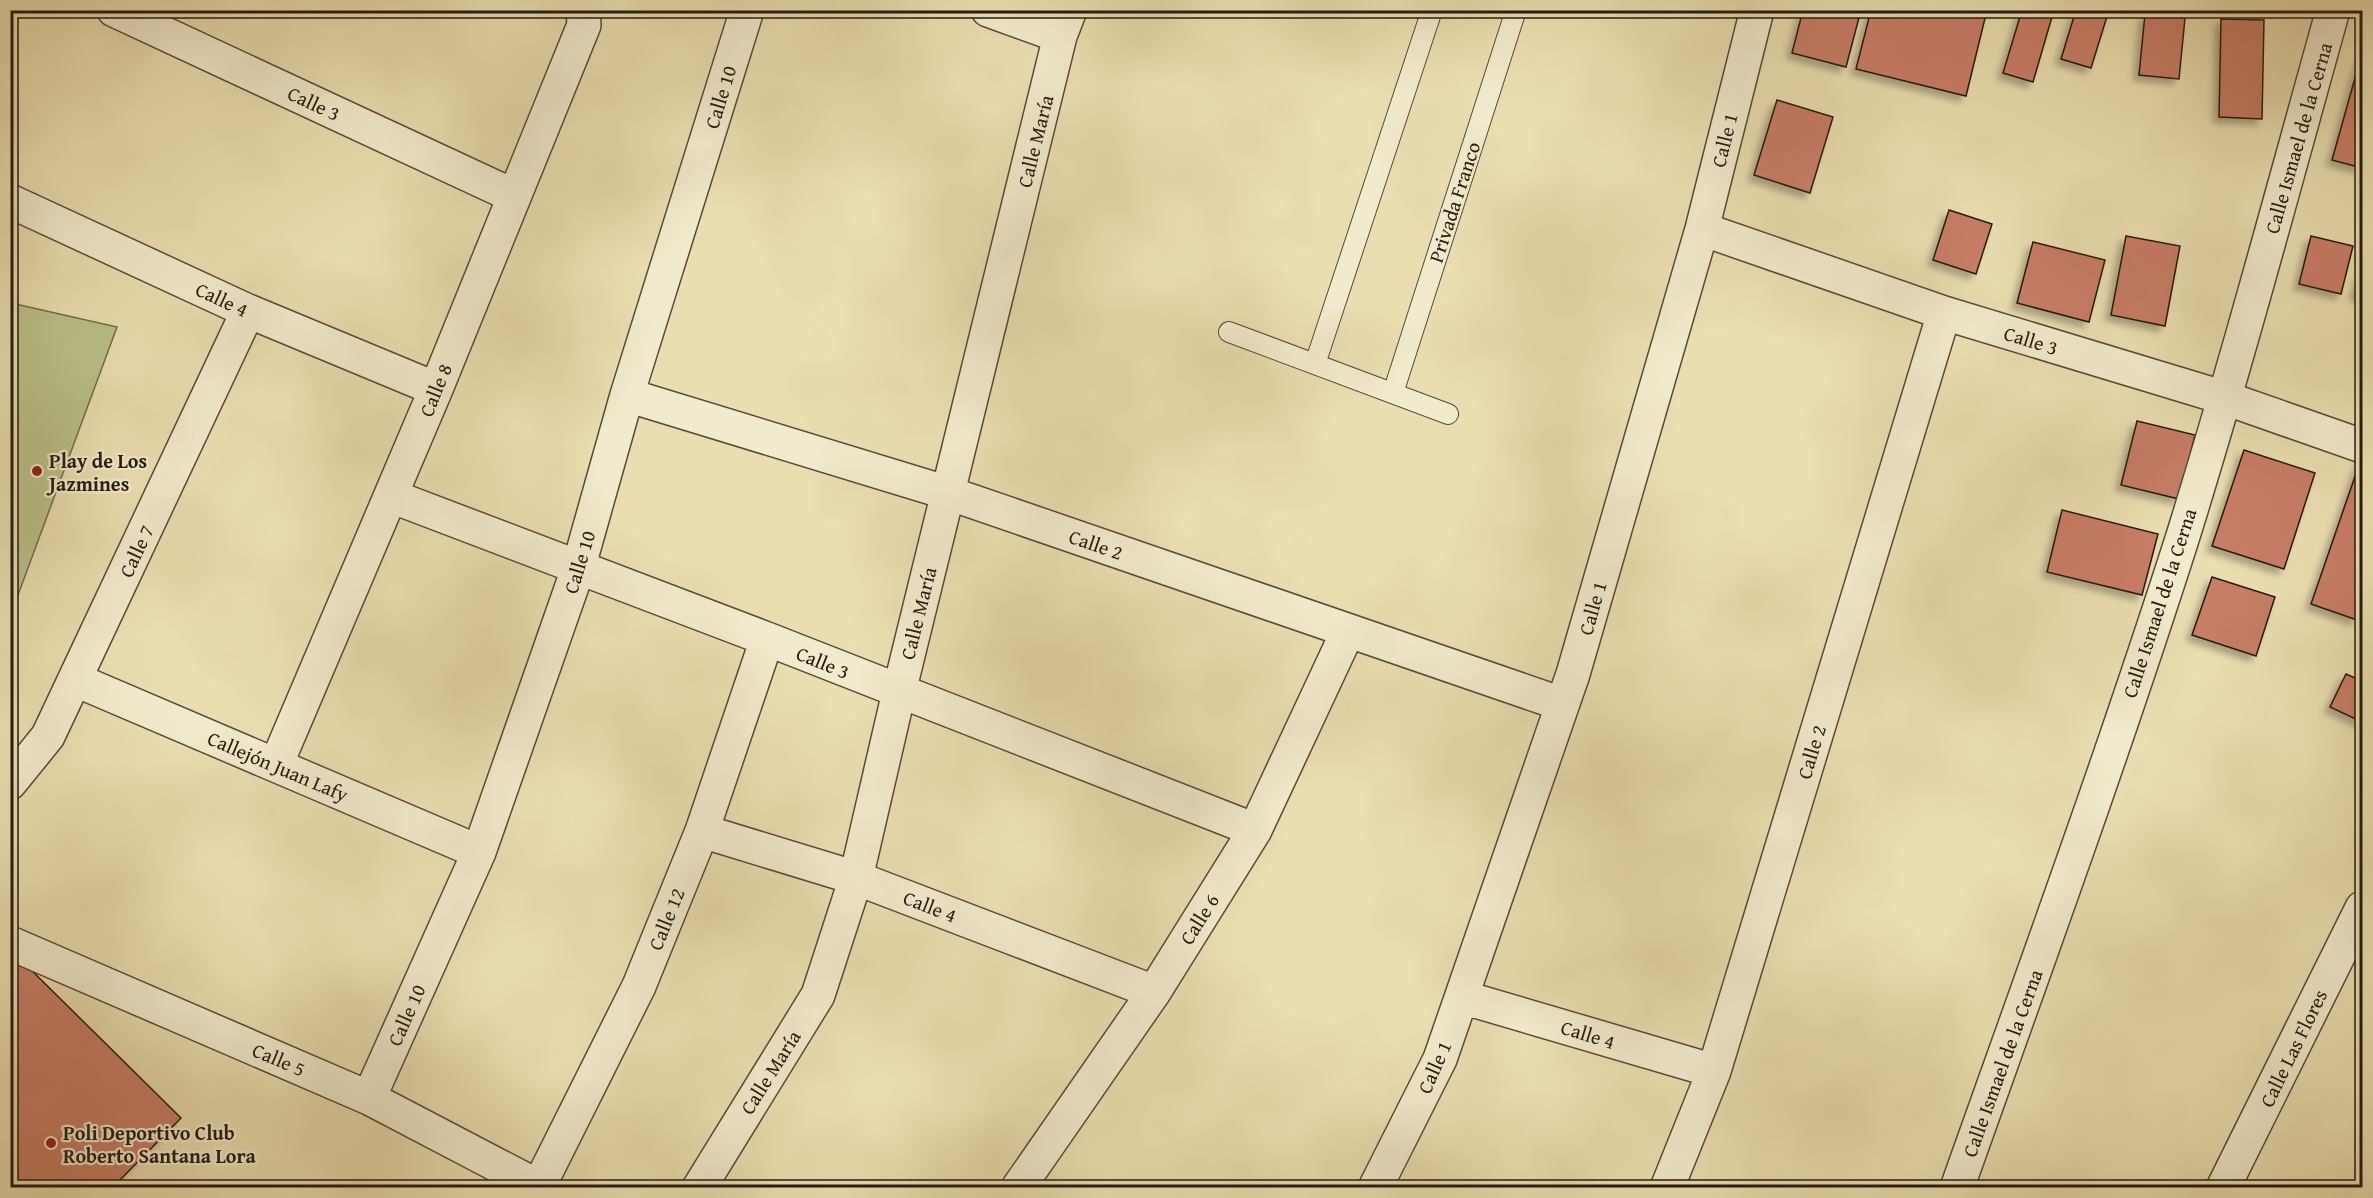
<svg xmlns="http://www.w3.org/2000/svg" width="2373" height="1198" font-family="'Gentium Book Plus',serif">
<defs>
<filter id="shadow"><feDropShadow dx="-5.5" dy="5.5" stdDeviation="3" flood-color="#0004"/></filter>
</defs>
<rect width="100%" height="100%" fill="#eadeb0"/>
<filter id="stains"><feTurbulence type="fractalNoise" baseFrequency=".00333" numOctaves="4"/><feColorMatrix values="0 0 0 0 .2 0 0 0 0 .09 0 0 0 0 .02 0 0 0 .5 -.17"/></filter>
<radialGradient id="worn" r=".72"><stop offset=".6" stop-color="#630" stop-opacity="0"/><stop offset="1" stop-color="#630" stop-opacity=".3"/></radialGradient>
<path fill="#bac089" stroke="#706d4c" stroke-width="1.5" d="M 11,303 L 117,327 L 11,614 L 10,303 Z"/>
<path fill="#c77d66" stroke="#251a10" stroke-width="1.5" filter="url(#shadow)" d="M 1803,10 L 1861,10 L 1846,67 L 1792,53 Z
M 1871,10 L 1987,10 L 1966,96 L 1856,69 Z
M 2022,10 L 2054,10 L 2033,82 L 2003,73 Z
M 2076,10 L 2109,10 L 2091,68 L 2061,59 Z
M 2145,14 L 2185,18 L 2179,79 L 2139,75 Z
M 2221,19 L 2264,20 L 2262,119 L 2219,117 Z
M 2362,53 L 2362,168 L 2332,160 Z
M 1777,100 L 1833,117 L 1810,193 L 1754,175 Z
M 1949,210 L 1992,224 L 1976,274 L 1933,260 Z
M 2126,236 L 2180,246 L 2165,326 L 2111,315 Z
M 2311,236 L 2353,246 L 2341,294 L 2299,284 Z
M 2033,242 L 2105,260 L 2089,322 L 2017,303 Z
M 2362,271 L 2362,297 L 2355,295 Z
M 2137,421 L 2195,435 L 2179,499 L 2121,485 Z
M 2244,450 L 2315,473 L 2284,569 L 2212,546 Z
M 2362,456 L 2362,603 L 2357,620 L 2311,604 Z
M 2062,510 L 2158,534 L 2142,595 L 2047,572 Z
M 2212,577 L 2275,597 L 2256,656 L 2192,635 Z
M 2346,674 L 2362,681 L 2362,722 L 2330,707 Z
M 16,955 L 181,1118 L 112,1188 L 16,1188 L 10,1182 L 10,961 Z"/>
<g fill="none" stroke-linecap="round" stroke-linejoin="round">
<defs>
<path id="service" d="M 1229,332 L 1448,414
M 1315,364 L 1432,10
M 1393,393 L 1516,10"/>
<path id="minor" d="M 114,10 L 514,196
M 988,10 L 1060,36
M 10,201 L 248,311 L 436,389
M 1702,229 L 1944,313 L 2225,398 L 2362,446
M 627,395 L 948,493 L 1562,704
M 391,496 L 767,639 L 1255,830
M 76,680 L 479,852
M 276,765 L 436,389 L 584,25 L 583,10
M 10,783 L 48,736 L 248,311
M 702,831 L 856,878 L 1154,992
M 10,943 L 369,1098 L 541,1188
M 1462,997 L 1714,1071
M 369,1098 L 479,852 L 578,569 L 627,395 L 747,10
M 538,1188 L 639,986 L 702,831 L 767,639
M 699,1188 L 818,995 L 856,878 L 899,692 L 1060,36 L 1070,10
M 1018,1188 L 1154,992 L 1255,830 L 1348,631
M 1375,1188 L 1440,1059 L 1573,674 L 1702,229 L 1757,10
M 1667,1188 L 1714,1071 L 1944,313
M 1957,1188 C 2034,971 2113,755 2183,536 C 2237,362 2284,186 2333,10
M 2223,1188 L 2362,908"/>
</defs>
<use href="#service" stroke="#564b38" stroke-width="22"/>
<use href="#minor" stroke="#564b38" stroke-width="36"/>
<use href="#service" stroke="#f1eacc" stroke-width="20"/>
<use href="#minor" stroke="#f1eacc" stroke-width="33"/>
</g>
<g fill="#8f2418" stroke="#f1eacc" stroke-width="2">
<circle cx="37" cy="471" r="6"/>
<circle cx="51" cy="1143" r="6"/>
</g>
<g text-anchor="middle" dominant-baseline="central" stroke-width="4.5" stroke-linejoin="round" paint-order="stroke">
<g font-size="20" fill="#251a10" stroke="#f1eacc">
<text transform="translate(720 97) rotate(-73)">Calle 10</text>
<text transform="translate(314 103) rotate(25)">Calle 3</text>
<text transform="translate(2298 138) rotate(-74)">Calle Ismael de la Cerna</text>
<text transform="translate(1724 140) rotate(-76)">Calle 1</text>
<text transform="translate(1035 141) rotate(-76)">Calle María</text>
<text transform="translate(1454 202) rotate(-72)">Privada Franco</text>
<text transform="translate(222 299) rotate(25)">Calle 4</text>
<text transform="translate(2031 340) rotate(17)">Calle 3</text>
<text transform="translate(435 390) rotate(-68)">Calle 8</text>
<text transform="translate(1096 544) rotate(19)">Calle 2</text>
<text transform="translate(136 551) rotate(-65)">Calle 7</text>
<text transform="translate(579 562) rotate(-73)">Calle 10</text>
<text transform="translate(2159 603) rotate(-72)">Calle Ismael de la Cerna</text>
<text transform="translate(1592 608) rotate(-74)">Calle 1</text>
<text transform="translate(918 613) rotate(-76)">Calle María</text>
<text transform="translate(823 662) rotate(22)">Calle 3</text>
<text transform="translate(1811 752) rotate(-73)">Calle 2</text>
<text transform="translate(278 766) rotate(23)">Callejón Juan Lafy</text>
<text transform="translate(930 906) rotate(21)">Calle 4</text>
<text transform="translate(666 919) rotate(-68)">Calle 12</text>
<text transform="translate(1199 919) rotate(-58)">Calle 6</text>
<text transform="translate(406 1015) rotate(-66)">Calle 10</text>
<text transform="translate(1588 1034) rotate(17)">Calle 4</text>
<text transform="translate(2293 1048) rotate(-64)">Calle Las Flores</text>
<text transform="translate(279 1059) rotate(23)">Calle 5</text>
<text transform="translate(2002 1063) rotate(-70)">Calle Ismael de la Cerna</text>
<text transform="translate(1434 1067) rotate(-66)">Calle 1</text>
<text transform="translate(770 1072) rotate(-58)">Calle María</text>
</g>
<g font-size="20" font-weight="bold" fill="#251a10" stroke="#f1eacc" text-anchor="start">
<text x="49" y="460">Play de Los<tspan x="49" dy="23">Jazmines</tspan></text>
<text x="63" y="1132">Poli Deportivo Club<tspan x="63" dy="23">Roberto Santana Lora</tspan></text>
</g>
</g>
<rect width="2373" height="1198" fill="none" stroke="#eadeb0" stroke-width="36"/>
<rect x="12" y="12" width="2349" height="1174" fill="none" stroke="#251a10" stroke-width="3"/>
<rect x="18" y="18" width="2337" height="1162" fill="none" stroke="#251a10" stroke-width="1.5"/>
<rect width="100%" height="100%" filter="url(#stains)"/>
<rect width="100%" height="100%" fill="url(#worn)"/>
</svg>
